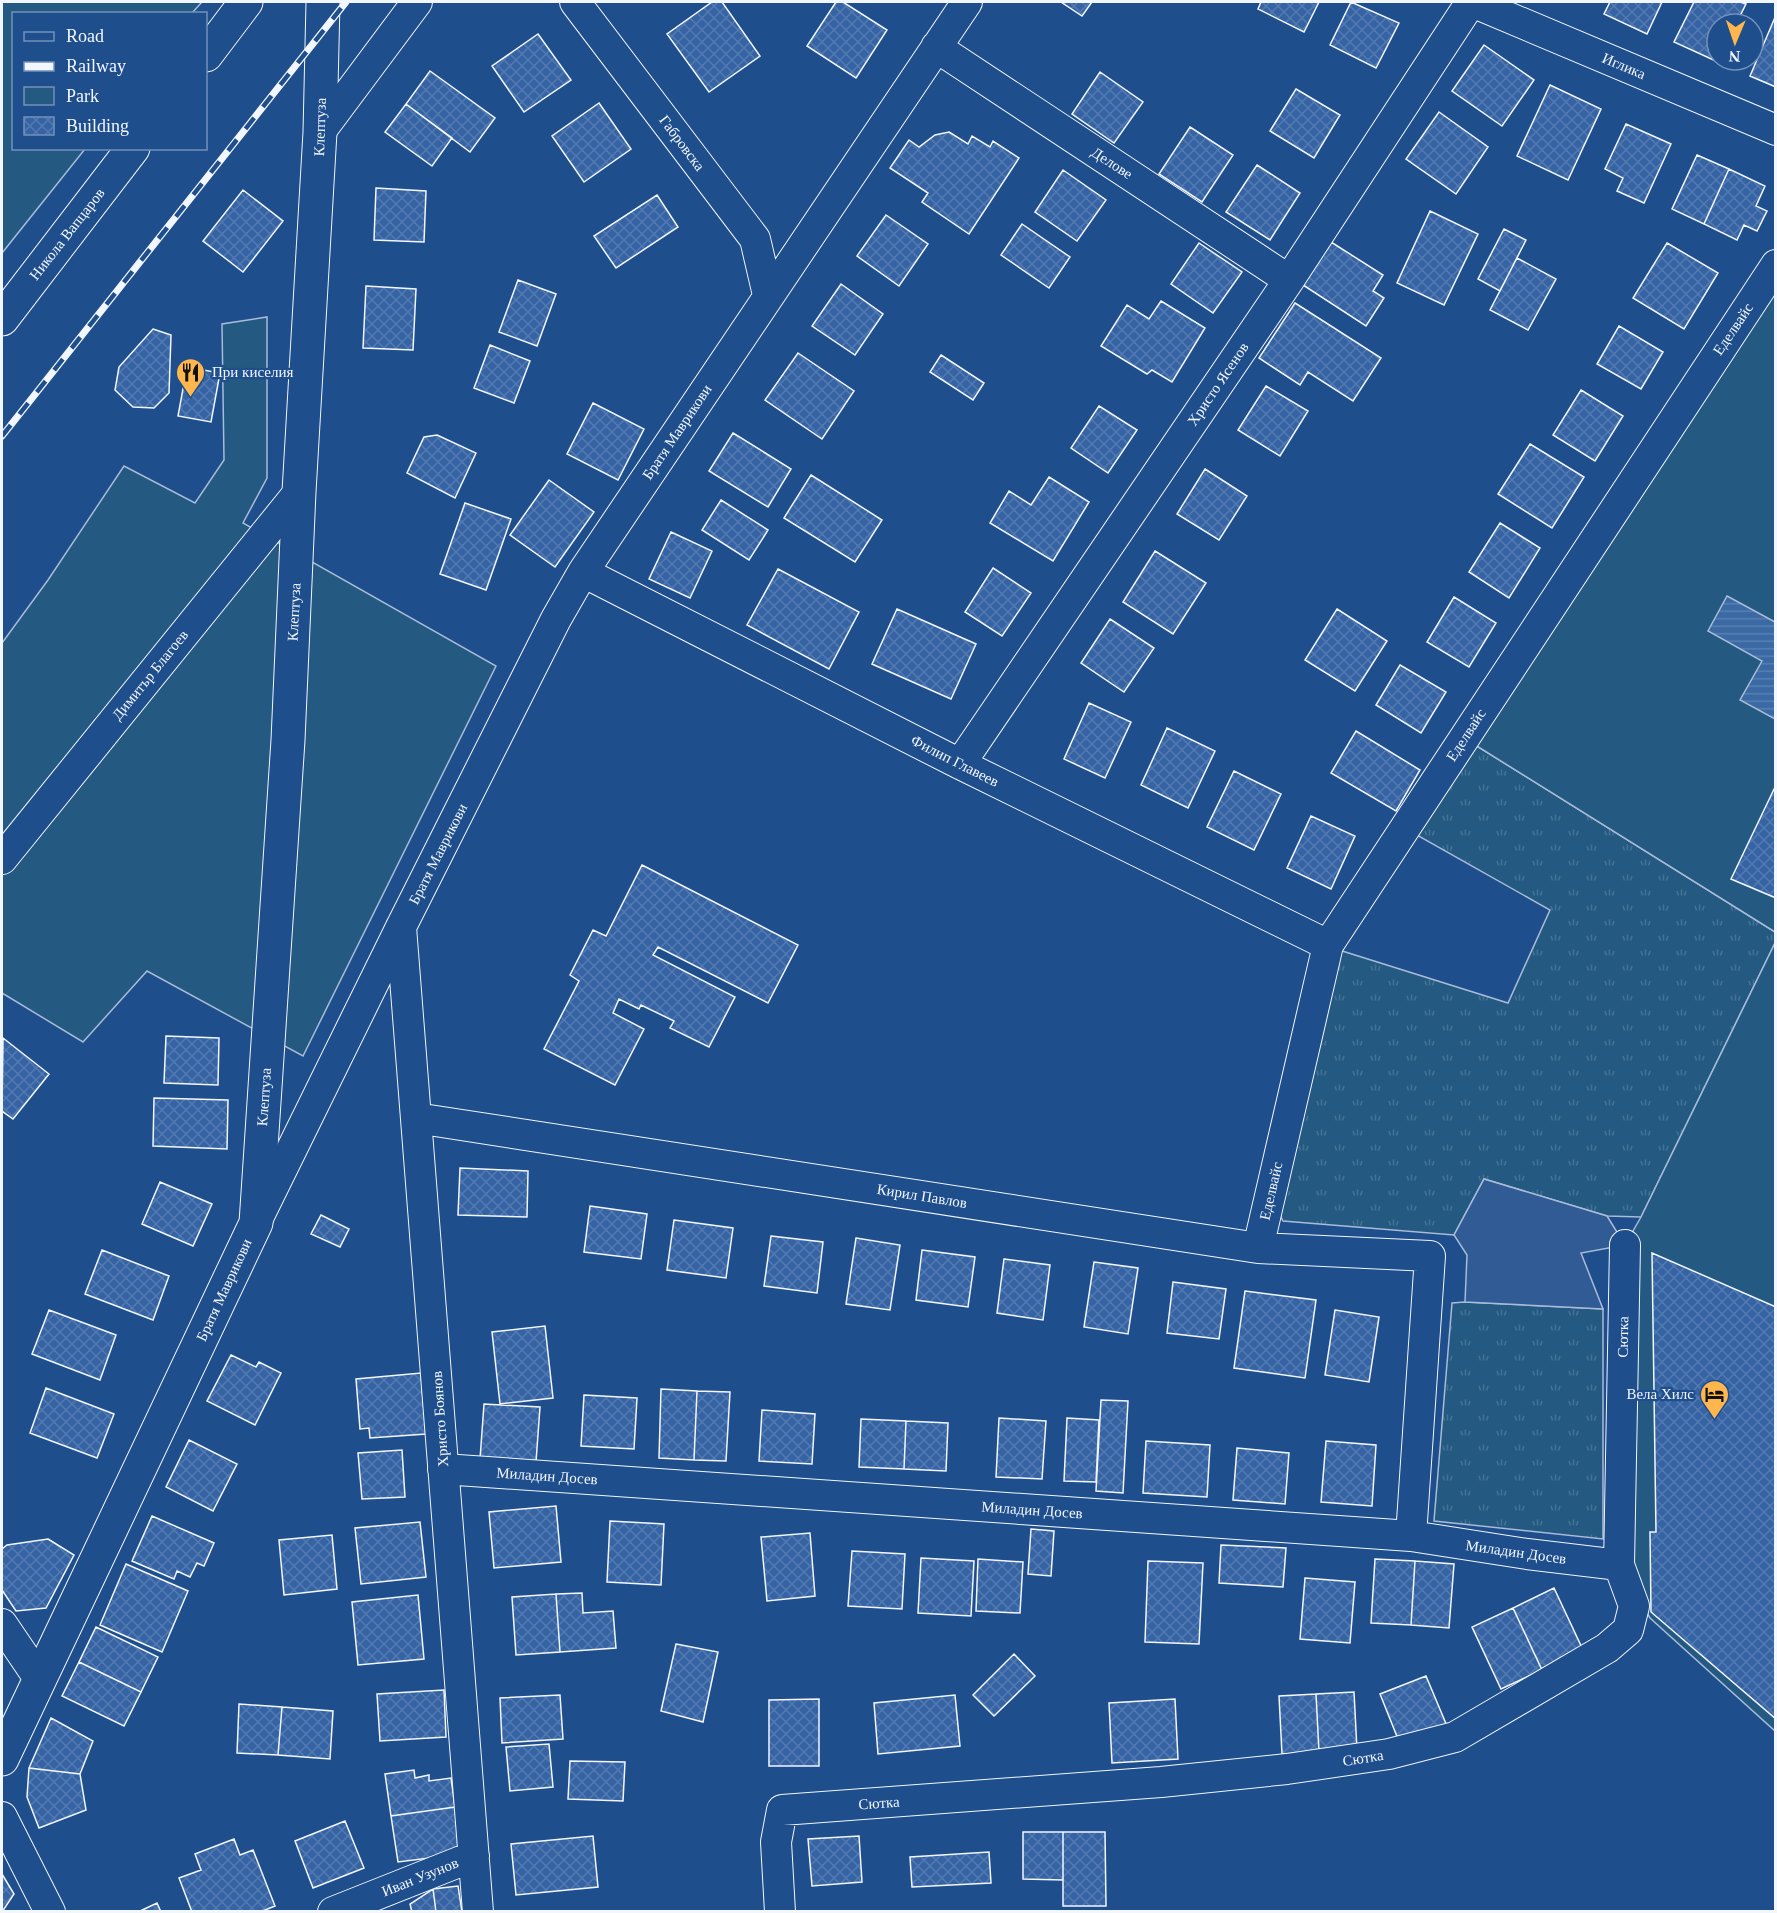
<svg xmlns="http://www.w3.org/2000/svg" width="1777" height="1913" font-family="Georgia,serif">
<defs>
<pattern id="grass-tufts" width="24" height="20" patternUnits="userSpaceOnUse" patternTransform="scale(1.5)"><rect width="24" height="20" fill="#245a82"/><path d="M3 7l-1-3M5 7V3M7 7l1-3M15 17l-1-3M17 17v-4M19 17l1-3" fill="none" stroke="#447295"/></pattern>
<pattern id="water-rules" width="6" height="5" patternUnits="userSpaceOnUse" patternTransform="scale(1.5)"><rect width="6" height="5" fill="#3b69a3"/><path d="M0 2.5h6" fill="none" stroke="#587fb1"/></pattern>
<pattern id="building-cross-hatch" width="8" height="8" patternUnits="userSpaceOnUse" patternTransform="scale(1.5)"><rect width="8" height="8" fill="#3563a3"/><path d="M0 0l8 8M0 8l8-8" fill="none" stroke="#537ab1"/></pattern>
</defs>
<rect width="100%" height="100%" fill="#1f4e8c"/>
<path fill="url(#grass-tufts)" stroke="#a8bbd7" stroke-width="1.5" d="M 1472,743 L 1775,932 L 1775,943 L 1641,1217 L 1607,1216 L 1484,1179 L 1454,1235 L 1283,1221 L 1272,1198 L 1339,950 L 1508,1003 L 1550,910 L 1415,834 Z
M 1465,1302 L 1603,1309 L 1603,1539 L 1434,1521 L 1452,1303 Z"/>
<path fill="#245a82" stroke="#a8bbd7" stroke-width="1.5" d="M 2,2 L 202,2 L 192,13 L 14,14 L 14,148 L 85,149 L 2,253 Z
M 1775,283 L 1775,932 L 1472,743 Z
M 267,317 L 267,478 L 243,523 L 496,666 L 303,1056 L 147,971 L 83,1042 L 2,993 L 2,643 L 48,580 L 124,466 L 195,503 L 224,460 L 222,324 Z
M 1775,943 L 1775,1731 L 1650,1618 L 1619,1565 L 1625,1245 L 1641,1217 Z"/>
<path fill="#305b95" stroke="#a8bbd7" stroke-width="1.5" d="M 1484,1179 L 1607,1216 L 1625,1245 L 1581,1253 L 1603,1309 L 1465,1302 L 1467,1255 L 1454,1235 Z"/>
<path fill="url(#water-rules)" stroke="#a8bbd7" stroke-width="1.5" d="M 1727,596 L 1775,622 L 1775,719 L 1740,700 L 1762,661 L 1708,631 Z"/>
<path fill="url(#building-cross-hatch)" stroke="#f2f6ff" stroke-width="1.5" d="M 712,2 L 722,2 L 760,56 L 709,92 L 667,34 Z
M 836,2 L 843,2 L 887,30 L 856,78 L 807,46 Z
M 1061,2 L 1092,2 L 1082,16 Z
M 1261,2 L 1319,2 L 1304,32 L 1258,9 Z
M 1351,2 L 1399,23 L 1376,68 L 1330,45 Z
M 1610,2 L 1662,2 L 1647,34 L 1604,14 Z
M 1694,2 L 1740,2 L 1746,4 L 1736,24 L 1717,24 L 1718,62 L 1674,42 Z
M 1776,15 L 1776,87 L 1750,76 Z
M 538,34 L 571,80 L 524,112 L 492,66 Z
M 1484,45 L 1534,80 L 1502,126 L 1452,91 Z
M 430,71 L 495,118 L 470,152 L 406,104 Z
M 1100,72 L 1143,102 L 1114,143 L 1072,114 Z
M 1550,85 L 1601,109 L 1568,180 L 1517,156 Z
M 1296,89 L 1340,115 L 1314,158 L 1270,131 Z
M 599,103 L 631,149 L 584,182 L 552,136 Z
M 406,104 L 452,138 L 432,166 L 385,132 Z
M 1439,112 L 1488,147 L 1456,194 L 1406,159 Z
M 1626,124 L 1671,144 L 1644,203 L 1617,191 L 1623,178 L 1605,169 Z
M 1190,127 L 1233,155 L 1202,202 L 1159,174 Z
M 949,132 L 968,144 L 972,136 L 990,147 L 993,141 L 1019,158 L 969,234 L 922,202 L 928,193 L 890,168 L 909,140 L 919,147 L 935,135 Z
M 1697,155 L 1729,169 L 1704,224 L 1672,209 Z
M 1257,165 L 1300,193 L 1270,240 L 1226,212 Z
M 1729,169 L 1765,186 L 1756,206 L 1767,211 L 1757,231 L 1744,225 L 1737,240 L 1704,224 Z
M 1063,170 L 1106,200 L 1077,241 L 1035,212 Z
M 376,188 L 426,191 L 424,242 L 374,240 Z
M 243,190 L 283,221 L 243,272 L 203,241 Z
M 657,195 L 678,227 L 616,268 L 594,236 Z
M 1430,211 L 1478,234 L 1444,305 L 1397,283 Z
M 886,215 L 928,244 L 899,286 L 857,256 Z
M 1022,224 L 1070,257 L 1049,288 L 1001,255 Z
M 1504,229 L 1526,240 L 1500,291 L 1478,279 Z
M 1331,242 L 1383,275 L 1373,291 L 1384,298 L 1366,326 L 1303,285 Z
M 1199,243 L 1242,272 L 1213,313 L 1171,284 Z
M 1667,243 L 1718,273 L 1684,329 L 1633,298 Z
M 1517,258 L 1556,279 L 1528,330 L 1490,310 Z
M 518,280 L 556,294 L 537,346 L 499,332 Z
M 841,284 L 883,314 L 855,355 L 812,326 Z
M 366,286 L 416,289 L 413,350 L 363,348 Z
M 1161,301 L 1205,328 L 1172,382 L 1152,370 L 1147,374 L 1101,346 L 1127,305 L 1149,319 Z
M 1295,303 L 1381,358 L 1353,401 L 1308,372 L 1300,385 L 1259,358 Z
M 1619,326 L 1663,352 L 1641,389 L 1597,364 Z
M 153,329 L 171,335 L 169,393 L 154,408 L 133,407 L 115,390 L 119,367 Z
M 490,345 L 530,361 L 514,403 L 474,388 Z
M 798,353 L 854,391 L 822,439 L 765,400 Z
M 941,355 L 984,383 L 973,400 L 930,372 Z
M 187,367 L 220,373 L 211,422 L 178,416 Z
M 1266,386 L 1308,411 L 1280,456 L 1238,430 Z
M 1581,390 L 1623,416 L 1595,461 L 1553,435 Z
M 593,403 L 644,429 L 618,480 L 567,454 Z
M 1099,406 L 1137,430 L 1108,473 L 1071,448 Z
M 733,433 L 791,469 L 768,507 L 709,471 Z
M 437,435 L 476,453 L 455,498 L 407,473 L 424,437 Z
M 1530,444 L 1584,477 L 1552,528 L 1498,494 Z
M 1205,469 L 1247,496 L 1219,540 L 1177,514 Z
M 811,475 L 882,520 L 855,562 L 784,518 Z
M 1049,477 L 1089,502 L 1053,561 L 990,523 L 1009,491 L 1031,505 Z
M 549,480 L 594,512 L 555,567 L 510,535 Z
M 721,500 L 768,530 L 749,560 L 702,530 Z
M 465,503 L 511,519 L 486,590 L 440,574 Z
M 1500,523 L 1540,548 L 1509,598 L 1469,572 Z
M 671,532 L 712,551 L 690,598 L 649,579 Z
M 1155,551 L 1206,583 L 1173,634 L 1123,602 Z
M 993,568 L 1031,593 L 1002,636 L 965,612 Z
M 778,569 L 859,612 L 829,669 L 747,625 Z
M 1454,597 L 1496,623 L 1469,667 L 1427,642 Z
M 897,609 L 976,644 L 951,699 L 872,664 Z
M 1337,609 L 1387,641 L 1355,691 L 1305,660 Z
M 1110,619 L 1154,648 L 1124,692 L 1081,663 Z
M 1400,665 L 1446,692 L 1421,733 L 1376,705 Z
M 1089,703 L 1131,722 L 1105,778 L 1064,759 Z
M 1167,728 L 1215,751 L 1188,808 L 1141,785 Z
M 1356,731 L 1420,770 L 1396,811 L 1331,773 Z
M 1234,771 L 1281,794 L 1254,850 L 1207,827 Z
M 1776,785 L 1776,898 L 1731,879 Z
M 1311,816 L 1355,836 L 1331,889 L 1287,868 Z
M 642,865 L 798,945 L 768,1003 L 658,947 L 653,955 L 735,997 L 709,1047 L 670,1028 L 674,1021 L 641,1005 L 639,1009 L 619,999 L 613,1013 L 644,1029 L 615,1085 L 544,1049 L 579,981 L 570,975 L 593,930 L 606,936 Z
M 166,1036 L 219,1038 L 218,1085 L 164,1083 Z
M 3,1038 L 49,1074 L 13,1119 L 2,1111 Z
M 154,1098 L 228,1100 L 227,1149 L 153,1146 Z
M 460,1168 L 528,1171 L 527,1217 L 458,1215 Z
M 160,1182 L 212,1204 L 193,1246 L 142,1224 Z
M 590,1206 L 647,1214 L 641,1259 L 584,1252 Z
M 321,1215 L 349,1229 L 340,1247 L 311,1234 Z
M 674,1220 L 733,1228 L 726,1278 L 667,1270 Z
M 771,1236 L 823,1242 L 817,1293 L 764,1286 Z
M 856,1238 L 900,1245 L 890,1310 L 846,1304 Z
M 102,1250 L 169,1276 L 153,1320 L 85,1294 Z
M 922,1250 L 975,1257 L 968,1307 L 916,1300 Z
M 1652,1253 L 1776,1307 L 1776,1719 L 1651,1612 L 1650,1532 L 1656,1532 Z
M 1004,1259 L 1050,1265 L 1043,1320 L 997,1313 Z
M 1094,1262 L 1138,1268 L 1128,1334 L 1084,1327 Z
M 1173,1282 L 1226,1289 L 1219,1339 L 1167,1333 Z
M 1245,1291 L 1316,1300 L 1305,1378 L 1234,1368 Z
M 49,1310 L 116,1335 L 100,1380 L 32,1354 Z
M 1335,1310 L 1379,1317 L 1369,1382 L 1325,1375 Z
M 545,1326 L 553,1398 L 500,1404 L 492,1332 Z
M 231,1355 L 256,1367 L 259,1362 L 281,1373 L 255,1425 L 207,1401 Z
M 421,1373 L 426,1434 L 370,1438 L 369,1428 L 360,1429 L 356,1379 Z
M 46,1388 L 114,1414 L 97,1458 L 30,1433 Z
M 661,1389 L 697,1391 L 694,1460 L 659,1458 Z
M 697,1391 L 730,1392 L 726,1461 L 694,1460 Z
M 584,1395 L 637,1398 L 634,1449 L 581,1446 Z
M 1101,1400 L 1128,1401 L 1123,1493 L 1096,1491 Z
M 484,1404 L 540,1407 L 536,1462 L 480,1459 Z
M 762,1410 L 815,1414 L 812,1464 L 759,1461 Z
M 999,1418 L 1046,1421 L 1042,1479 L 996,1477 Z
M 1067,1418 L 1099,1420 L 1096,1482 L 1064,1481 Z
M 861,1419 L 906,1421 L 904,1469 L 859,1467 Z
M 906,1421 L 948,1423 L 946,1471 L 904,1469 Z
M 189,1440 L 237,1464 L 213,1511 L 166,1487 Z
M 1146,1441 L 1210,1445 L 1207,1497 L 1143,1493 Z
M 1326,1441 L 1376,1445 L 1372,1506 L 1321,1502 Z
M 1237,1448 L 1289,1453 L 1285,1504 L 1233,1500 Z
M 402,1450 L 405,1497 L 362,1499 L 358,1453 Z
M 556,1506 L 561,1562 L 494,1568 L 489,1512 Z
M 152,1516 L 214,1543 L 204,1566 L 197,1563 L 190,1577 L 177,1571 L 174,1579 L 132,1561 Z
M 610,1521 L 664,1524 L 661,1585 L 607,1582 Z
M 420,1522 L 426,1577 L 361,1584 L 355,1528 Z
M 1031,1529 L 1054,1531 L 1051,1576 L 1028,1574 Z
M 810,1533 L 815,1596 L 767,1601 L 761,1537 Z
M 332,1535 L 337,1589 L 284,1595 L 279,1540 Z
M 48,1539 L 74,1555 L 46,1608 L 16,1611 L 2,1590 L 2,1549 L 7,1545 Z
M 1221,1545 L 1286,1548 L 1283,1587 L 1219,1583 Z
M 852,1551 L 905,1554 L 902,1609 L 848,1606 Z
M 921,1558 L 974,1561 L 971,1616 L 918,1613 Z
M 978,1559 L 1023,1562 L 1020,1613 L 976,1611 Z
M 1375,1559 L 1415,1561 L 1411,1625 L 1371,1623 Z
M 1148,1561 L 1203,1563 L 1199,1644 L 1145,1642 Z
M 1415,1561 L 1454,1564 L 1449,1628 L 1411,1625 Z
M 126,1564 L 188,1591 L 162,1652 L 100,1625 Z
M 1305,1578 L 1355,1582 L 1350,1643 L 1300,1639 Z
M 1554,1588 L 1583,1650 L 1542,1670 L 1513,1608 Z
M 582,1593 L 583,1613 L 613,1611 L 616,1648 L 560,1652 L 556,1594 Z
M 556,1594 L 560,1652 L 516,1655 L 512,1597 Z
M 418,1595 L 424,1659 L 358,1665 L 352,1602 Z
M 1513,1608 L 1542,1670 L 1501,1689 L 1472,1627 Z
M 96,1627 L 158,1657 L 141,1692 L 79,1662 Z
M 676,1644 L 718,1652 L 703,1722 L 661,1711 Z
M 1014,1654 L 1035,1676 L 994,1716 L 973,1695 Z
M 79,1662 L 141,1692 L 124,1726 L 62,1696 Z
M 1426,1676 L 1447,1726 L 1400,1744 L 1380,1694 Z
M 444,1690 L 446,1737 L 380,1741 L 377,1694 Z
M 1354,1692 L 1357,1750 L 1319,1752 L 1316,1694 Z
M 1316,1694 L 1319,1752 L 1282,1754 L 1279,1696 Z
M 560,1695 L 563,1739 L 502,1743 L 500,1698 Z
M 955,1695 L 960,1746 L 878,1754 L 874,1703 Z
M 819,1699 L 819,1766 L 769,1766 L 769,1700 Z
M 1175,1699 L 1178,1759 L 1112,1763 L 1109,1703 Z
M 239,1704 L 282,1707 L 278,1755 L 237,1753 Z
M 282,1707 L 333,1711 L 330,1759 L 278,1755 Z
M 51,1718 L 93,1741 L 80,1774 L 29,1768 Z
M 549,1744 L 553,1787 L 510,1791 L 506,1747 Z
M 570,1761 L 625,1762 L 623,1801 L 568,1799 Z
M 29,1768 L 80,1774 L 86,1810 L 39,1828 L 27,1797 Z
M 414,1770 L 415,1778 L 429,1775 L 429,1781 L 451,1778 L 455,1807 L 391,1816 L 385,1774 Z
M 455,1807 L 461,1854 L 398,1862 L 391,1816 Z
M 345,1821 L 364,1868 L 313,1888 L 295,1841 Z
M 1023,1832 L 1063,1832 L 1063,1880 L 1023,1879 Z
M 1063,1832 L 1105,1832 L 1106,1906 L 1063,1906 Z
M 593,1836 L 598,1887 L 516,1895 L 511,1844 Z
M 859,1836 L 862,1882 L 812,1886 L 808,1839 Z
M 234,1839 L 240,1855 L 253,1850 L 275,1906 L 260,1912 L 192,1912 L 179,1878 L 201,1870 L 195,1854 Z
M 989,1852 L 991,1883 L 912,1887 L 910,1857 Z
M 2,1874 L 14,1894 L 2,1912 Z
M 458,1886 L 462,1912 L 436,1912 L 433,1889 Z
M 433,1889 L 436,1912 L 412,1912 L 410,1904 Z
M 157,1903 L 161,1912 L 138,1912 Z"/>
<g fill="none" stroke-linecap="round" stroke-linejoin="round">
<defs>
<path id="street" d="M 575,2 L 755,239 L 768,295
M 1472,2 L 1776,130
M 936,47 L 1289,280
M 320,132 L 417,2
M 583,572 L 960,764 L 1328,945
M 960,764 L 1289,280 L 1471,2
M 2,859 L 299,492
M 401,927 L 478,1912
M 416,1118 L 1258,1248 L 1430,1256 L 1411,1536
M 257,1220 L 401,927 L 556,619 L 583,572 L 967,2
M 1258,1248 L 1328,945 L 1776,265
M 443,1469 L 1411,1536 L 1527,1554 L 1619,1565
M 2,1624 L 40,1680
M 2,1817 L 50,1912
M 333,1912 L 474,1856
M 780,1912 L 776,1842 L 782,1810 L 1161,1782 L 1287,1769 L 1389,1754 L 1455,1737 L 1607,1648 L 1628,1630 L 1634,1606 L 1619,1565 L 1625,1245"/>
<path id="secondary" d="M 206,55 L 246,2
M 2,319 L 133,148
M 2,1759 L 256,1223 L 288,740 L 299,492 L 320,132 L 323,2"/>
</defs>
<use href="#street" stroke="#f2f6ff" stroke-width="32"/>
<use href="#secondary" stroke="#f2f6ff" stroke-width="35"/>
<use href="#street" stroke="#1f4e8c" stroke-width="30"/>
<use href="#secondary" stroke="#1f4e8c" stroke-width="33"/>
<defs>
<path id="rail" d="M 2,436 L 346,2"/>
</defs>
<use href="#rail" stroke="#f2f6ff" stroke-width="7"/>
<use href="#rail" stroke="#1f4e8c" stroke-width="4.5" stroke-dasharray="14" stroke-linecap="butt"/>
</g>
<defs>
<symbol id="restaurant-pin" viewBox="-11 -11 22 30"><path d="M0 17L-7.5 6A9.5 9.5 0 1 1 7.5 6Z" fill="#ffb74d" stroke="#1f4e8c"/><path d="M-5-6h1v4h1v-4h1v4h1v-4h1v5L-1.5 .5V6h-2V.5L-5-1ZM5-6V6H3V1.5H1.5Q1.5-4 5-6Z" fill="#111"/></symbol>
<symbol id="hotel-pin" viewBox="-11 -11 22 30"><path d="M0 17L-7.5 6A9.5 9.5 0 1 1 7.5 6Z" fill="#ffb74d" stroke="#1f4e8c"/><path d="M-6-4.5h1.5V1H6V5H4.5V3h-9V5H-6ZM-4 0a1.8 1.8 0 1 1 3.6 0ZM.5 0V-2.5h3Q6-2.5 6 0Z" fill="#111"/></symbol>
</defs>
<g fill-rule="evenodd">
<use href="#restaurant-pin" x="174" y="356" width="33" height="45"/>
<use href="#hotel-pin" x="1698" y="1378" width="33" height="45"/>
</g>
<g text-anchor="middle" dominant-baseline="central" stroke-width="4.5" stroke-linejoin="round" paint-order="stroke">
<g font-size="15" fill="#f2f6ff" stroke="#1f4e8c">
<text transform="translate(1624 66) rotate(23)">Иглика</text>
<text transform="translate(320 127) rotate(-88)">Клептуза</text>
<text transform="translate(682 143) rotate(53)">Габровска</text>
<text transform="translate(1112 163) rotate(33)">Делове</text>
<text transform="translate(67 234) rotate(-52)">Никола Вапцаров</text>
<text transform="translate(1733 329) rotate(-56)">Еделвайс</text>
<text transform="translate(1218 384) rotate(-56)">Христо Ясенов</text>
<text transform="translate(677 432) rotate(-56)">Братя Маврикови</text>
<text transform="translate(294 612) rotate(-87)">Клептуза</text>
<text transform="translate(150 675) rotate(-51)">Димитър Благоев</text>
<text transform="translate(1466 735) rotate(-57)">Еделвайс</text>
<text transform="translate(955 761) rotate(27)">Филип Главеев</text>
<text transform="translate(438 854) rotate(-63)">Братя Маврикови</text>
<text transform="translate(264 1097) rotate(-86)">Клептуза</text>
<text transform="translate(1271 1191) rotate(-77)">Еделвайс</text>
<text transform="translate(922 1196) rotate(9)">Кирил Павлов</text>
<text transform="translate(224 1290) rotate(-65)">Братя Маврикови</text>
<text transform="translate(1623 1337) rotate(-89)">Сютка</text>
<text transform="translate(440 1419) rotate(-94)">Христо Боянов</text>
<text transform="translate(547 1476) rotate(4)">Миладин Досев</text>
<text transform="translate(1032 1510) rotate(4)">Миладин Досев</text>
<text transform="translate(1516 1552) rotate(8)">Миладин Досев</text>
<text transform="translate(1363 1758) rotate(-9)">Сютка</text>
<text transform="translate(879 1803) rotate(-4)">Сютка</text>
<text transform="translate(420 1877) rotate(-22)">Иван Узунов</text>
</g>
<g font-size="15" fill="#f2f6ff" stroke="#1f4e8c" text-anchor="start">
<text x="212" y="372">При киселия</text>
<text x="1694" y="1394" text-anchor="end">Вела Хилс</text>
</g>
</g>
<rect width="1777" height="1913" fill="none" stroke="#f2f6ff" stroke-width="6"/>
<rect x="12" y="12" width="195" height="138" fill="#1f4e8c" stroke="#7391ba" stroke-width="1.5"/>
<rect x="24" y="32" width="30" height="9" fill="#1f4e8c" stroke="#7391ba" stroke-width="1.5"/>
<text x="66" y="42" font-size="18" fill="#f2f6ff">Road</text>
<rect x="24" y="62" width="30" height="9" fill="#f2f6ff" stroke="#7391ba" stroke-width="1.5"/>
<text x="66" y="72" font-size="18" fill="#f2f6ff">Railway</text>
<rect x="24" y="87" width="30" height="18" fill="#245a82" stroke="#7391ba" stroke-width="1.5"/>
<text x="66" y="102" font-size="18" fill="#f2f6ff">Park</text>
<rect x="24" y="117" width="30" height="18" fill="url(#building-cross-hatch)" stroke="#7391ba" stroke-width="1.5"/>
<text x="66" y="132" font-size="18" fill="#f2f6ff">Building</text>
<g transform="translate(1735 42) rotate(182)"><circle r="28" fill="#1f4e8c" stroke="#7391ba" stroke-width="1.5"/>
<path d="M0-4.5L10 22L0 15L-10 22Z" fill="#ffb74d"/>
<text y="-9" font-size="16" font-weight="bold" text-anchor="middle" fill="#f2f6ff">N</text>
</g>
</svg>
